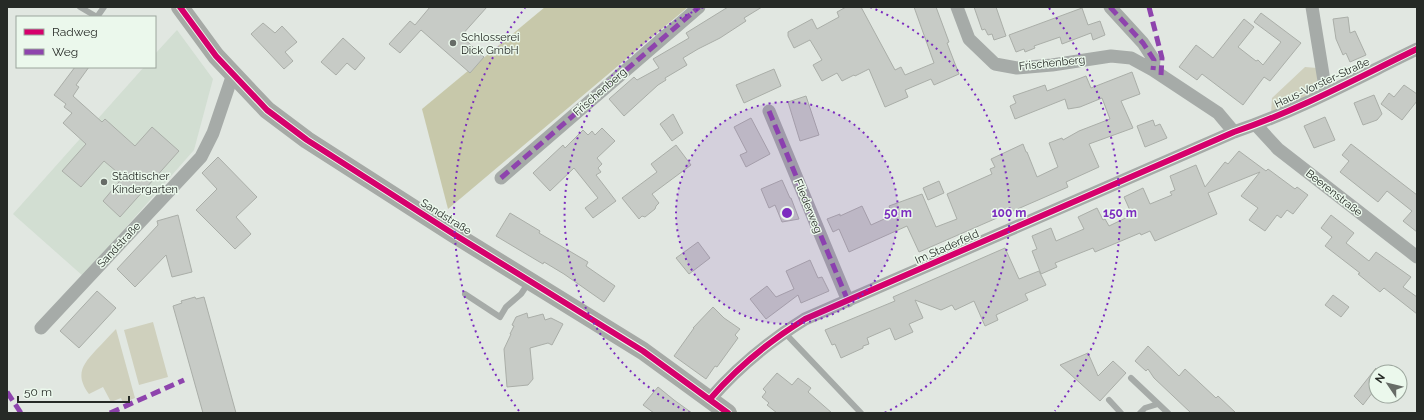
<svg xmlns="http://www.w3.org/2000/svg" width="1424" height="420" font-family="Raleway,sans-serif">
<rect width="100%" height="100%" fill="#e1e7e1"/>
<path fill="#d2ded2" d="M 177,30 L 213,79 L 194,150 L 83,276 L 13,214 L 144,67 L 155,67 L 155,54 Z"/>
<path fill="#cfd0bd" d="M 1305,67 L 1317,68 L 1318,92 L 1271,113 L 1272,98 Z
M 153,322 L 168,377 L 139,385 L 124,330 Z
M 116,329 L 135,398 L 123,403 L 121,398 L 111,402 L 103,387 L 89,394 C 75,375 82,365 96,350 C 103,343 109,336 116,329 Z"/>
<path fill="#c7c8aa" d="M 545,7 L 688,7 L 448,209 L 422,109 Z"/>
<path fill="#c7cbc6" stroke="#aaaea8" d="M 430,7 L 487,7 L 461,36 L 484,57 L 470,73 L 421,30 L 400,53 L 389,44 L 410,21 L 415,25 Z
M 728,7 L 762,7 L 744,18 L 746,21 L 720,38 L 698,49 L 683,58 L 687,65 L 665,78 L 666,80 L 658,85 L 624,116 L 609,99 L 634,77 L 637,80 L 659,68 L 653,59 L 689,38 L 686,33 Z
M 846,7 L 861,7 L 895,70 L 901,67 L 905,75 L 934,63 L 914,7 L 936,7 L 949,42 L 947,43 L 959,74 L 934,85 L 931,79 L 905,90 L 908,97 L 885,107 L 869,69 L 855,76 L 854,75 L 842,81 L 837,73 L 822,81 L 813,65 L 822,60 L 810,40 L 794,48 L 788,36 L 788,32 L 812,19 L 817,29 L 839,17 L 837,12 Z
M 974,7 L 996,7 L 1006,36 L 994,40 L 992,34 L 988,35 L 985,29 L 982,30 Z
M 1082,8 L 1088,25 L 1100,21 L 1105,35 L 1093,40 L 1091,33 L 1062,44 L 1060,37 L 1034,46 L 1035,48 L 1025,52 L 1024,49 L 1016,52 L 1009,35 Z
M 1261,13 L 1301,43 L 1270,81 L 1264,77 L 1243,105 L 1202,74 L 1197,80 L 1179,67 L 1196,45 L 1213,58 L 1244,19 L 1254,27 L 1238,47 L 1256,61 L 1258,60 L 1263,65 L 1281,42 L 1254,22 Z
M 1348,17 L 1350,33 L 1355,31 L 1366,55 L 1350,62 L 1346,53 L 1343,55 L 1336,39 L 1333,19 Z
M 263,23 L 275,33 L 282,26 L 297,42 L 285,52 L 293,61 L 284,69 L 251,34 Z
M 343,38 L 365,58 L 355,70 L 347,63 L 336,75 L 321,62 Z
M 75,67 L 89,67 L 76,85 L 79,87 L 73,96 L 102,122 L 105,119 L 135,146 L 152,127 L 179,151 L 120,217 L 103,201 L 123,177 L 104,161 L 81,187 L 62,171 L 86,144 L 63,123 L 72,113 L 64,107 L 66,104 L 54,95 Z
M 774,69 L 781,86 L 744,103 L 736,85 Z
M 1132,72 L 1140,94 L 1121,101 L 1133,128 L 1089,144 L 1099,167 L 1066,182 L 1068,187 L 919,252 L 907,226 L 849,252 L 839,229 L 833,232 L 827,219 L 840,214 L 840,216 L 862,206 L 871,225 L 893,215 L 889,206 L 922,194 L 936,227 L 957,219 L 947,194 L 992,174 L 990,169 L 995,167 L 991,159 L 1023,144 L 1026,152 L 1027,152 L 1037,177 L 1058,167 L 1049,143 L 1062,138 L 1063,140 L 1079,131 L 1110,119 L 1102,98 L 1080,107 L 1068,109 L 1065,99 L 1015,119 L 1010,106 L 1016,103 L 1013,96 L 1045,85 L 1047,91 L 1086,76 L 1091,88 Z
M 1404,85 L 1417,94 L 1417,101 L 1402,120 L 1381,104 L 1389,93 L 1394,97 Z
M 1374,95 L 1382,114 L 1377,120 L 1363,125 L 1354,103 Z
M 806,96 L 819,135 L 800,141 L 788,102 Z
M 673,114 L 683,133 L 672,141 L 660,124 Z
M 1325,117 L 1335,140 L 1314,148 L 1304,126 Z
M 751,118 L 770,154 L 746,167 L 740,155 L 747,152 L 734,127 Z
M 1153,120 L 1155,126 L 1160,124 L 1167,138 L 1145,147 L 1137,126 Z
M 602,128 L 615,141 L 597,158 L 602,164 L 598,168 L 601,172 L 596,175 L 616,201 L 593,218 L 585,208 L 598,198 L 574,168 L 550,191 L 533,173 L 563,145 L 565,148 L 583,130 L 588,135 L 592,131 L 595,135 Z
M 1351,144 L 1417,195 L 1417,232 L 1403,221 L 1412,211 L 1387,191 L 1378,202 L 1340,172 L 1349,161 L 1342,155 Z
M 676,145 L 691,165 L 652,194 L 659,203 L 656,206 L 655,209 L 645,217 L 642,216 L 639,219 L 622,198 L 657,172 L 651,164 Z
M 1239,151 L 1266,171 L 1268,169 L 1295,189 L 1297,187 L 1308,195 L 1293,214 L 1287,210 L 1281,218 L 1277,215 L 1265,231 L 1249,220 L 1258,208 L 1241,196 L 1260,172 L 1208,193 L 1217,214 L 1155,241 L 1150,231 L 1141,235 L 1140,233 L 1095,252 L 1093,248 L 1055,263 L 1057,267 L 1041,274 L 1032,251 L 1037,249 L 1032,236 L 1051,228 L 1056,241 L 1084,229 L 1078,217 L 1097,208 L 1103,220 L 1105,219 L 1109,226 L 1132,215 L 1124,197 L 1143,188 L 1150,204 L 1172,195 L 1170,192 L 1175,190 L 1170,176 L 1196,165 L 1205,187 L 1225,162 L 1228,164 Z
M 218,157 L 257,197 L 236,217 L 251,234 L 235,249 L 196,210 L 217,189 L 202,173 Z
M 782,180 L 790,198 L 791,198 L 799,219 L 782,222 L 775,205 L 769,208 L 761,189 Z
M 939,181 L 944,193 L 928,200 L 923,188 Z
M 510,213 L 540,231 L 539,233 L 588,262 L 586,266 L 615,286 L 604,302 L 564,274 L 544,262 L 543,264 L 496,236 Z
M 178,215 L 192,272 L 172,277 L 166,255 L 135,287 L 117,269 L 158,225 L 157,221 Z
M 1331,215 L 1354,233 L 1346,243 L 1369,261 L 1376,252 L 1411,277 L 1403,287 L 1417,297 L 1417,314 L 1384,288 L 1380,292 L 1358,274 L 1360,273 L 1325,246 L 1332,237 L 1321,228 Z
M 698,242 L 710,258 L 689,274 L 676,258 Z
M 1005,248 L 1019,279 L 1039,271 L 1046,285 L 1025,294 L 1028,300 L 996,315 L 998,320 L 985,326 L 974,301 L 955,310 L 952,305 L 941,310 L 915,300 L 923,318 L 909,324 L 913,332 L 895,340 L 890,328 L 867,338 L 869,344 L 863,346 L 863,348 L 841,358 L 835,344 L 832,345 L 825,330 L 895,301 L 893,297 Z
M 810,260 L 818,278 L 822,277 L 829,291 L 801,303 L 798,295 L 766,319 L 750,299 L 767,286 L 776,297 L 794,289 L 786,271 Z
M 97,291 L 116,308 L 79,348 L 60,331 Z
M 1333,295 L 1349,307 L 1341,317 L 1325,305 Z
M 195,297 L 196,299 L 204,297 L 236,413 L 203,413 L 173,306 L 182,303 L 181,301 Z
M 713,307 L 724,318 L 740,329 L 735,335 L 738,338 L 717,367 L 715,366 L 706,379 L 674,356 L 694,328 L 693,328 Z
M 527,313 L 528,318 L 543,314 L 545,320 L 551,318 L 563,324 L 552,345 L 548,343 L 530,348 L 533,379 L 528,385 L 507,387 L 504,349 L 511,334 L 510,334 L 514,326 L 512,325 L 516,317 Z
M 1148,346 L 1179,376 L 1185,369 L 1216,398 L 1218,396 L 1236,413 L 1191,413 L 1154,378 L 1148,369 L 1146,371 L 1135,361 Z
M 1088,353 L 1098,376 L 1113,361 L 1126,373 L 1100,401 L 1060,365 Z
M 1376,368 L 1376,388 L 1363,405 L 1354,396 Z
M 777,373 L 792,385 L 798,378 L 811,388 L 808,392 L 832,413 L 777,413 L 767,405 L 769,403 L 762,397 L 766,392 L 763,389 Z
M 658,387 L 674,400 L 692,413 L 654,413 L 643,405 Z"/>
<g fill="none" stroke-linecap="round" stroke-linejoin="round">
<path stroke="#a6aba8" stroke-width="6" d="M 80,7 L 97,17 L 104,7
M 465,294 L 500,317 L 506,307 L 521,294 L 529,282
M 784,332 L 861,413
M 1131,378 L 1168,413
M 1109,400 L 1121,413
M 1140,413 L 1145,408 L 1158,404"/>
<path stroke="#a6aba8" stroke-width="13" d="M 957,7 L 969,39 L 995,64 L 1017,68 L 1052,65 L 1111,56 L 1131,58 L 1153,70 L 1218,113 L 1234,132
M 1110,7 L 1143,43 L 1154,60 L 1153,70
M 1312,7 L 1326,93
M 769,111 L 848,301
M 1256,125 L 1278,149 L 1417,257
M 501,178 L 699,7
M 41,328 L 201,157 L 213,133 L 233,74
M 710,399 C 736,369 771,340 805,319 L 1234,132 C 1297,111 1357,78 1417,49"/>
<path stroke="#a6aaa6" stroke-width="18" d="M 180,7 L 216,56 L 267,110 L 307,140 L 452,233 L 643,351 L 728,413"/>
<path stroke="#8e44ad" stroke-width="5" stroke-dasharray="10 5" stroke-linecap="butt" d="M 1110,7 L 1143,43 L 1154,60 L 1153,70
M 1149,7 L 1162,58 L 1161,75
M 769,111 L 848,301
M 501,178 L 699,7
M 7,392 L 21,413
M 110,413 L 184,380"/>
<defs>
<path id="cycleway" d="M 180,7 L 216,56 L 267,110 L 307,140 L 452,233 L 643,351 L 728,413
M 710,399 C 736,369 771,340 805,319 L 1234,132 C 1297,111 1357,78 1417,49"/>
</defs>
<use href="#cycleway" stroke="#ebf8ec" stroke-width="8"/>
<use href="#cycleway" stroke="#d6006c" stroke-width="6"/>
</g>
<circle cx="787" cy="213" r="111" fill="#7b2cbf" fill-opacity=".12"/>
<g fill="none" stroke="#7b2cbf" stroke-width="2" stroke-dasharray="2 4">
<circle cx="787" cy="213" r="111"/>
<path d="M690 413A222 222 0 0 1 704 7M870 7A222 222 0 0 1 884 413"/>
<path d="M519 411A333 333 0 0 1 525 8M1049 8A333 333 0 0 1 1055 411"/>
</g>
<g fill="#676c67" stroke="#ebf8ec" stroke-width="1.5">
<circle cx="453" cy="43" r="4"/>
<circle cx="104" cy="182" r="4"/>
</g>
<g text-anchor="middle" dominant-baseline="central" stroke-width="3" stroke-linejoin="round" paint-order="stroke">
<g font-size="11" fill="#262a26" stroke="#ebf8ec" text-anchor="start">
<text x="461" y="37">Schlosserei<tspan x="461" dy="13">Dick GmbH</tspan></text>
<text x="112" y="176">Städtischer<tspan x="112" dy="13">Kindergarten</tspan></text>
</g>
<g font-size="11" fill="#262a26" stroke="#ebf8ec">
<text transform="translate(1052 63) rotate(-6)">Frischenberg</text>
<text transform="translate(1322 83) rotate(-25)">Haus-Vorster-Straße</text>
<text transform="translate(600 92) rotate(-41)">Frischenberg</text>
<text transform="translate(1334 193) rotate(38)">Beerenstraße</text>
<text transform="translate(808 206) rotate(68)">Fliederweg</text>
<text transform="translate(446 217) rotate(32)">Sandstraße</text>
<text transform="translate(119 245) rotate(-47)">Sandstraße</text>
<text transform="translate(947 247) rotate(-24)">Im Staderfeld</text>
</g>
</g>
<circle cx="787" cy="213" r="6" fill="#7b2cbf" stroke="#ebf8ec" stroke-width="2"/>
<g font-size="12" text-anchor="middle" font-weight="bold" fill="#7b2cbf" stroke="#ebf8ec" stroke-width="3" stroke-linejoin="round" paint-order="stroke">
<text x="898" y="217">50 m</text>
<text x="1009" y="217">100 m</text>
<text x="1120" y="217">150 m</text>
</g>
<rect width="1424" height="420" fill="none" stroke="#262a26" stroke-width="16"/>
<rect x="16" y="16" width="140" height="52" fill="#ebf8ec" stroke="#9ca69d"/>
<rect x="24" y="29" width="20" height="6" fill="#d6006c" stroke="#9ca69d"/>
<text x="52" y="36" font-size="12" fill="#262a26">Radweg</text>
<rect x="24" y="49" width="20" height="6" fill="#8e44ad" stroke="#9ca69d"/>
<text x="52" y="56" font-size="12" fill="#262a26">Weg</text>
<g transform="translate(1388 384) rotate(305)"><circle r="19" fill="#ebf8ec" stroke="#9ca69d"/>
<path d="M0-3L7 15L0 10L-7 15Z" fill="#676c67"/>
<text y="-6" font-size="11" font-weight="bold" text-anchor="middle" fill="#262a26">N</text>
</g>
<path d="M18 396v6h111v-6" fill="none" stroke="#262a26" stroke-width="2"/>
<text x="24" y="396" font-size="12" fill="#262a26" stroke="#ebf8ec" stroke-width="3" paint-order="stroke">50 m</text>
</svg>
